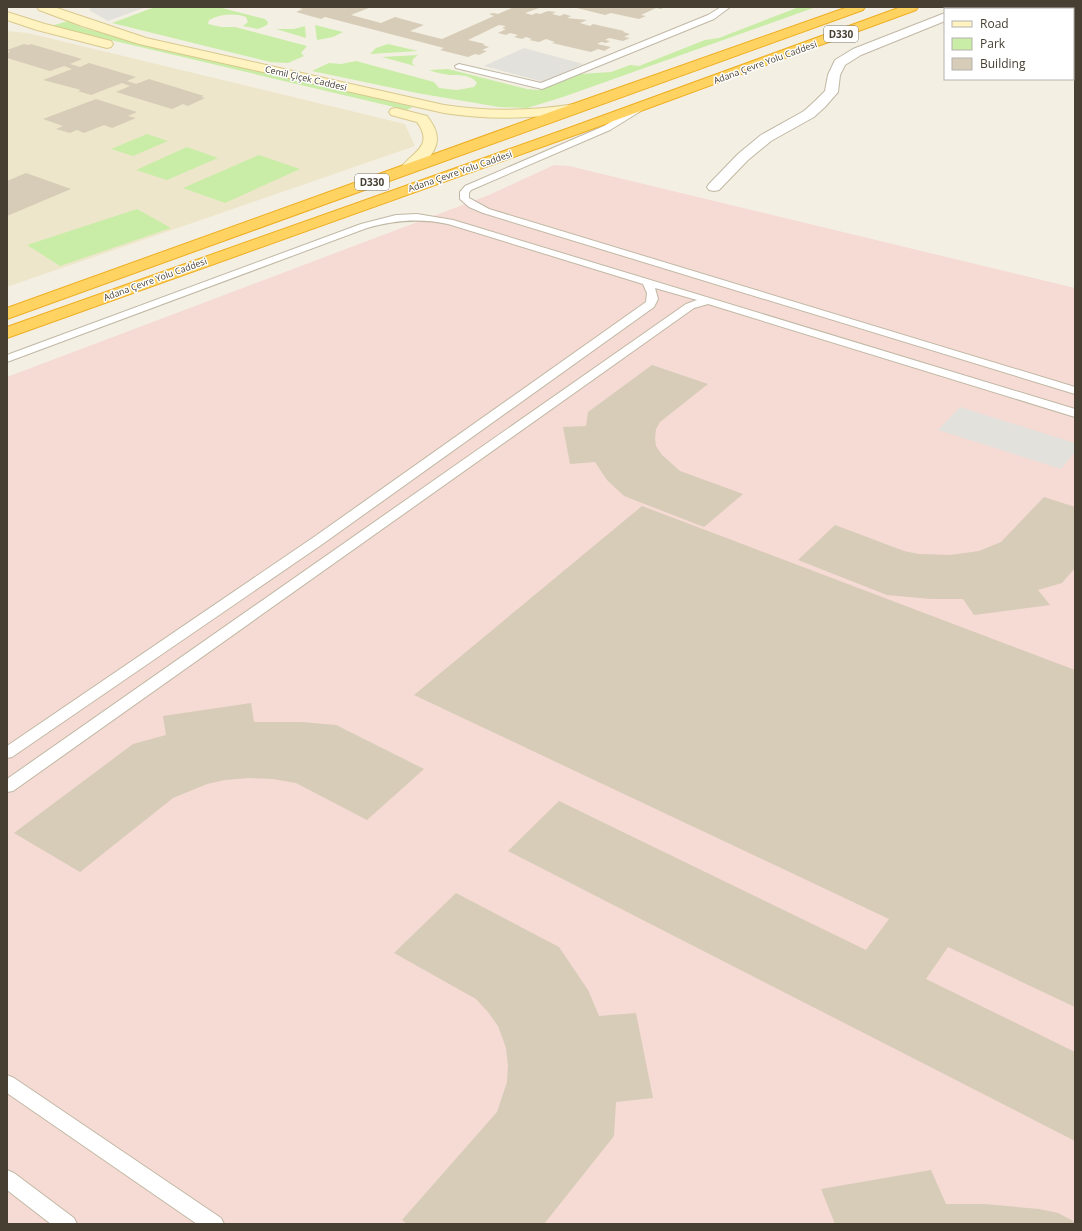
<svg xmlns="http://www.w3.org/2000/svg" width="1082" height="1231" font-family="'Open Sans',sans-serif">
<rect width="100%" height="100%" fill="#f4efe3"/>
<path fill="#eee6cb" d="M 7,31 L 28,33 L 405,124 L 415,146 L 7,287 Z"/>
<path fill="#f6dad4" d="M 554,165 L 569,166 L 1075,288 L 1075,1224 L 7,1224 L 7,377 L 489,195 Z"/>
<path fill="#c9eda6" d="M 155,7 L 218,7 L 265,19 L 268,22 L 267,25 L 258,29 L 243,26 L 248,22 L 246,17 C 234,13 221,14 209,20 L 208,24 L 221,27 L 235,27 L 307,46 L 301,53 L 304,56 L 288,63 L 270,62 L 112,23 Z
M 799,7 L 816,7 L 563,97 L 527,108 L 499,107 L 417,93 L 312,71 L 329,63 L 341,64 L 356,61 L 434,82 L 439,88 L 457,90 L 474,87 L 477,83 C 469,72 456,77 444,74 C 439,73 434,72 429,70 L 448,69 L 527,89 L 538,90 L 580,74 L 611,72 L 630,65 L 639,66 L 705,40 L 719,38 Z
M 68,21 L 83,28 L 118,37 L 413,107 L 407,110 L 51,26 Z
M 315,25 L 343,32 L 333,37 L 317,40 Z
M 305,26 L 306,38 L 276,29 L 294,29 Z
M 388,44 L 418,51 L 370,54 L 376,48 Z
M 418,55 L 413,59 L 412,63 L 415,66 L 382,57 Z
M 147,134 L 168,141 L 133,156 L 111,149 Z
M 187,147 L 218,158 L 167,180 L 136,170 Z
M 259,155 L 300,169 L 225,203 L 183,188 Z
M 137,209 L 171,228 L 60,266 L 27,245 Z"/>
<path fill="#e3e1dc" d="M 92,7 L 146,7 L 108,21 L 89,10 Z
M 524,48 L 583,64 L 544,82 L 484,66 Z
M 960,407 L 1075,443 L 1075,452 L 1061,469 L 938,430 Z"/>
<path fill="#d6ccb7" d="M 302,7 L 371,7 L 351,15 L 381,23 L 395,17 L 424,25 L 410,31 L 442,39 L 494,16 L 489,14 L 493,13 L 498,14 L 514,7 L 542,7 L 525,13 L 532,15 L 536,13 L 540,14 L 548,11 L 556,12 L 552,14 L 560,16 L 564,14 L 571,16 L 567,18 L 587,20 L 580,23 L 590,26 L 593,24 L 624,31 L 623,32 L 630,34 L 624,37 L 630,38 L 623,41 L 609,38 L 605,40 L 610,41 L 606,43 L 601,42 L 597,44 L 611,47 L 604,51 L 598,49 L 591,52 L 552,43 L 555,42 L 546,39 L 539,42 L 529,40 L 532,39 L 526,37 L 522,39 L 514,37 L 518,35 L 510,33 L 506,35 L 498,33 L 506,29 L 502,28 L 506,26 L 499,25 L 468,40 L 485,44 L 483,45 L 489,47 L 482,50 L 487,51 L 479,55 L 475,54 L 468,57 L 440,50 L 444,48 L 325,17 L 321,19 L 296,12 L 303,9 L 299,8 Z
M 573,7 L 665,7 L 661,9 L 656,8 L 641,15 L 646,16 L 639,19 L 611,13 L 605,15 Z
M 24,44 L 28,45 L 31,44 L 82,59 L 70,64 L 80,67 L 89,63 L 136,77 L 127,81 L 136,84 L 149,79 L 204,96 L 201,97 L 205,98 L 188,106 L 183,104 L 172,109 L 116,92 L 130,86 L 122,83 L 91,95 L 78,91 L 81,90 L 43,80 L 72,69 L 64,66 L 50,71 L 7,58 L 7,53 L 10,52 L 7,50 Z
M 96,99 L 137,112 L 128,116 L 136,118 L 112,128 L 104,125 L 84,133 L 77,130 L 70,133 L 56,129 L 63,126 L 43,119 Z
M 26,173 L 71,189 L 7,216 L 7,181 Z
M 652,365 L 708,384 L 660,422 L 656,429 L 655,439 L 656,446 L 662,455 L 680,471 L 743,494 L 704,527 L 624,496 L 607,480 L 595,462 L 570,464 L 563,427 L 586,426 L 588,412 Z
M 1044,497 L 1075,507 L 1075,568 L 1062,583 L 1038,590 L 1050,605 L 974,615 L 963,599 L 931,599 L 887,595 L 798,560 L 835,525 L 904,551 L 919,554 L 950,555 L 979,551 L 1001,542 Z
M 642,506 L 1075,670 L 1075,1007 L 948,947 L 926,979 L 1075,1052 L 1075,1141 L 508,851 L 559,801 L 866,950 L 889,919 L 414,695 Z
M 251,703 L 254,722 L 302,722 L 336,725 L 424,769 L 367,820 L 296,783 L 290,782 L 273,779 L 249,778 L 225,780 L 207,784 L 173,798 L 80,872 L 14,833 L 133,744 L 166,735 L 163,716 Z
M 456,893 L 559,947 L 588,990 L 599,1016 L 636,1013 L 653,1098 L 616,1102 L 614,1136 L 544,1224 L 407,1224 L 402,1220 L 497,1112 L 507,1082 L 508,1065 L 506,1048 L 498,1026 L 488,1012 L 476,999 L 394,953 Z
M 931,1170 L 946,1204 L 984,1204 L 1039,1209 L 1058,1213 L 1075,1222 L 1075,1224 L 835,1224 L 821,1189 Z"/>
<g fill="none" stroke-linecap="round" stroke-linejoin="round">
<defs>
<path id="lane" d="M 721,7 L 730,7 L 714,19 L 542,89 L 456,68 L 455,66 L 459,64 L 541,83 L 708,15 Z
M 646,101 L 649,102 L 650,104 L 649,106 L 610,130 L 471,190 L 469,193 L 469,198 L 489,209 L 1075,387 L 1075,394 L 483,213 L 469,207 L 460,199 L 460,192 L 465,186 L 604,126 Z
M 417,214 L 453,220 L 1075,409 L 1075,417 L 708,304 L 694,308 L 13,791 L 7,792 L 7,779 L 686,304 L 697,300 L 655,288 L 658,299 L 654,307 L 324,543 L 12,757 L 7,758 L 7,746 L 314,537 L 646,302 L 647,293 L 643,284 L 448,224 C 420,218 395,220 367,228 L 7,362 L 7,355 L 361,224 L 396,215 Z
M 7,1075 L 14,1078 L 221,1218 L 224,1224 L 197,1224 L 7,1093 Z
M 7,1170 L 14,1173 L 74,1218 L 77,1224 L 51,1224 L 7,1190 Z"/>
<path id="street" d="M 959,7 L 975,7 L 974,9 L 958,9 Z
M 945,13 L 945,21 L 861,55 L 845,65 L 840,75 L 838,92 L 825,107 L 814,117 L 771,141 L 748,160 L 719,190 L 714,191 L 709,190 L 707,187 L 709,184 L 738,154 L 761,135 L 804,111 L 815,101 L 825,91 L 828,75 L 835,60 L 853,49 Z"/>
<path id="secondary" d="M 37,7 L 54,7 L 146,38 L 444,105 C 488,112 531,111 575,104 L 580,105 L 582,108 L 580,111 L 575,112 C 531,119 488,120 444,113 L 139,44 L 82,26 L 39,10 Z
M 7,12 L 45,24 L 111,41 L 113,44 L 111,47 L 107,48 L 37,30 L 7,20 Z
M 396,108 L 427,116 C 432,123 437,130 437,139 C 437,153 417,176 402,172 L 400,169 C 411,152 435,147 417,122 L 391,115 L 389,112 L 391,109 Z"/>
<path id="highway" d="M 848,7 L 865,7 L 863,10 L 7,319 L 7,308 L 570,105 Z
M 901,7 L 918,7 L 916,10 L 578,134 L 7,338 L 7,327 L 569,128 Z"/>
</defs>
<use href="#lane" stroke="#c0b8a4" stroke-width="2"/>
<use href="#street" stroke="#c0b8a4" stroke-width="2"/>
<use href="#secondary" stroke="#d8c98d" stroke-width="2"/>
<use href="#highway" stroke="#eeae22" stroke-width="2"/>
<use href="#lane" fill="#fff" fill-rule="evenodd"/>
<use href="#street" fill="#fff" fill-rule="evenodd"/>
<use href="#secondary" fill="#fff3c1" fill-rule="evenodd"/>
<use href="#highway" fill="#ffd362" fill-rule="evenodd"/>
</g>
<g text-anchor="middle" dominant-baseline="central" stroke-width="3" stroke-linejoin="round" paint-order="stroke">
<g font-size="9" fill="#463f32" stroke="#fff">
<text transform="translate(765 62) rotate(-20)">Adana Çevre Yolu Caddesi</text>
<text transform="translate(306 78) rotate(13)">Cemil Çiçek Caddesi</text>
<text transform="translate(460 171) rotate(-19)">Adana Çevre Yolu Caddesi</text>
<text transform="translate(155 279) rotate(-20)">Adana Çevre Yolu Caddesi</text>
</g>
<g fill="#fff" stroke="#7e7970" stroke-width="1">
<rect x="824" y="26" width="34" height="16" rx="3"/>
<rect x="355" y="174" width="34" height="16" rx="3"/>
</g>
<g font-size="10" font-weight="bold" fill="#463f32">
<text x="841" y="34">D330</text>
<text x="372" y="182">D330</text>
</g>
</g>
<rect width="1082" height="1231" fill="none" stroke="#463f32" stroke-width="16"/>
<rect x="944" y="8" width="130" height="72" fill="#ffffff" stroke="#b5b2ad"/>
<rect x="952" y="21" width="20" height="6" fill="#fff3c1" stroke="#b5b2ad"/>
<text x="980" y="28" font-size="12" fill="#463f32">Road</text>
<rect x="952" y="38" width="20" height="12" fill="#c9eda6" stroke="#b5b2ad"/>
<text x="980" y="48" font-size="12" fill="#463f32">Park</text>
<rect x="952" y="58" width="20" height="12" fill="#d6ccb7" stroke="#b5b2ad"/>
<text x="980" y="68" font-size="12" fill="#463f32">Building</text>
</svg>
